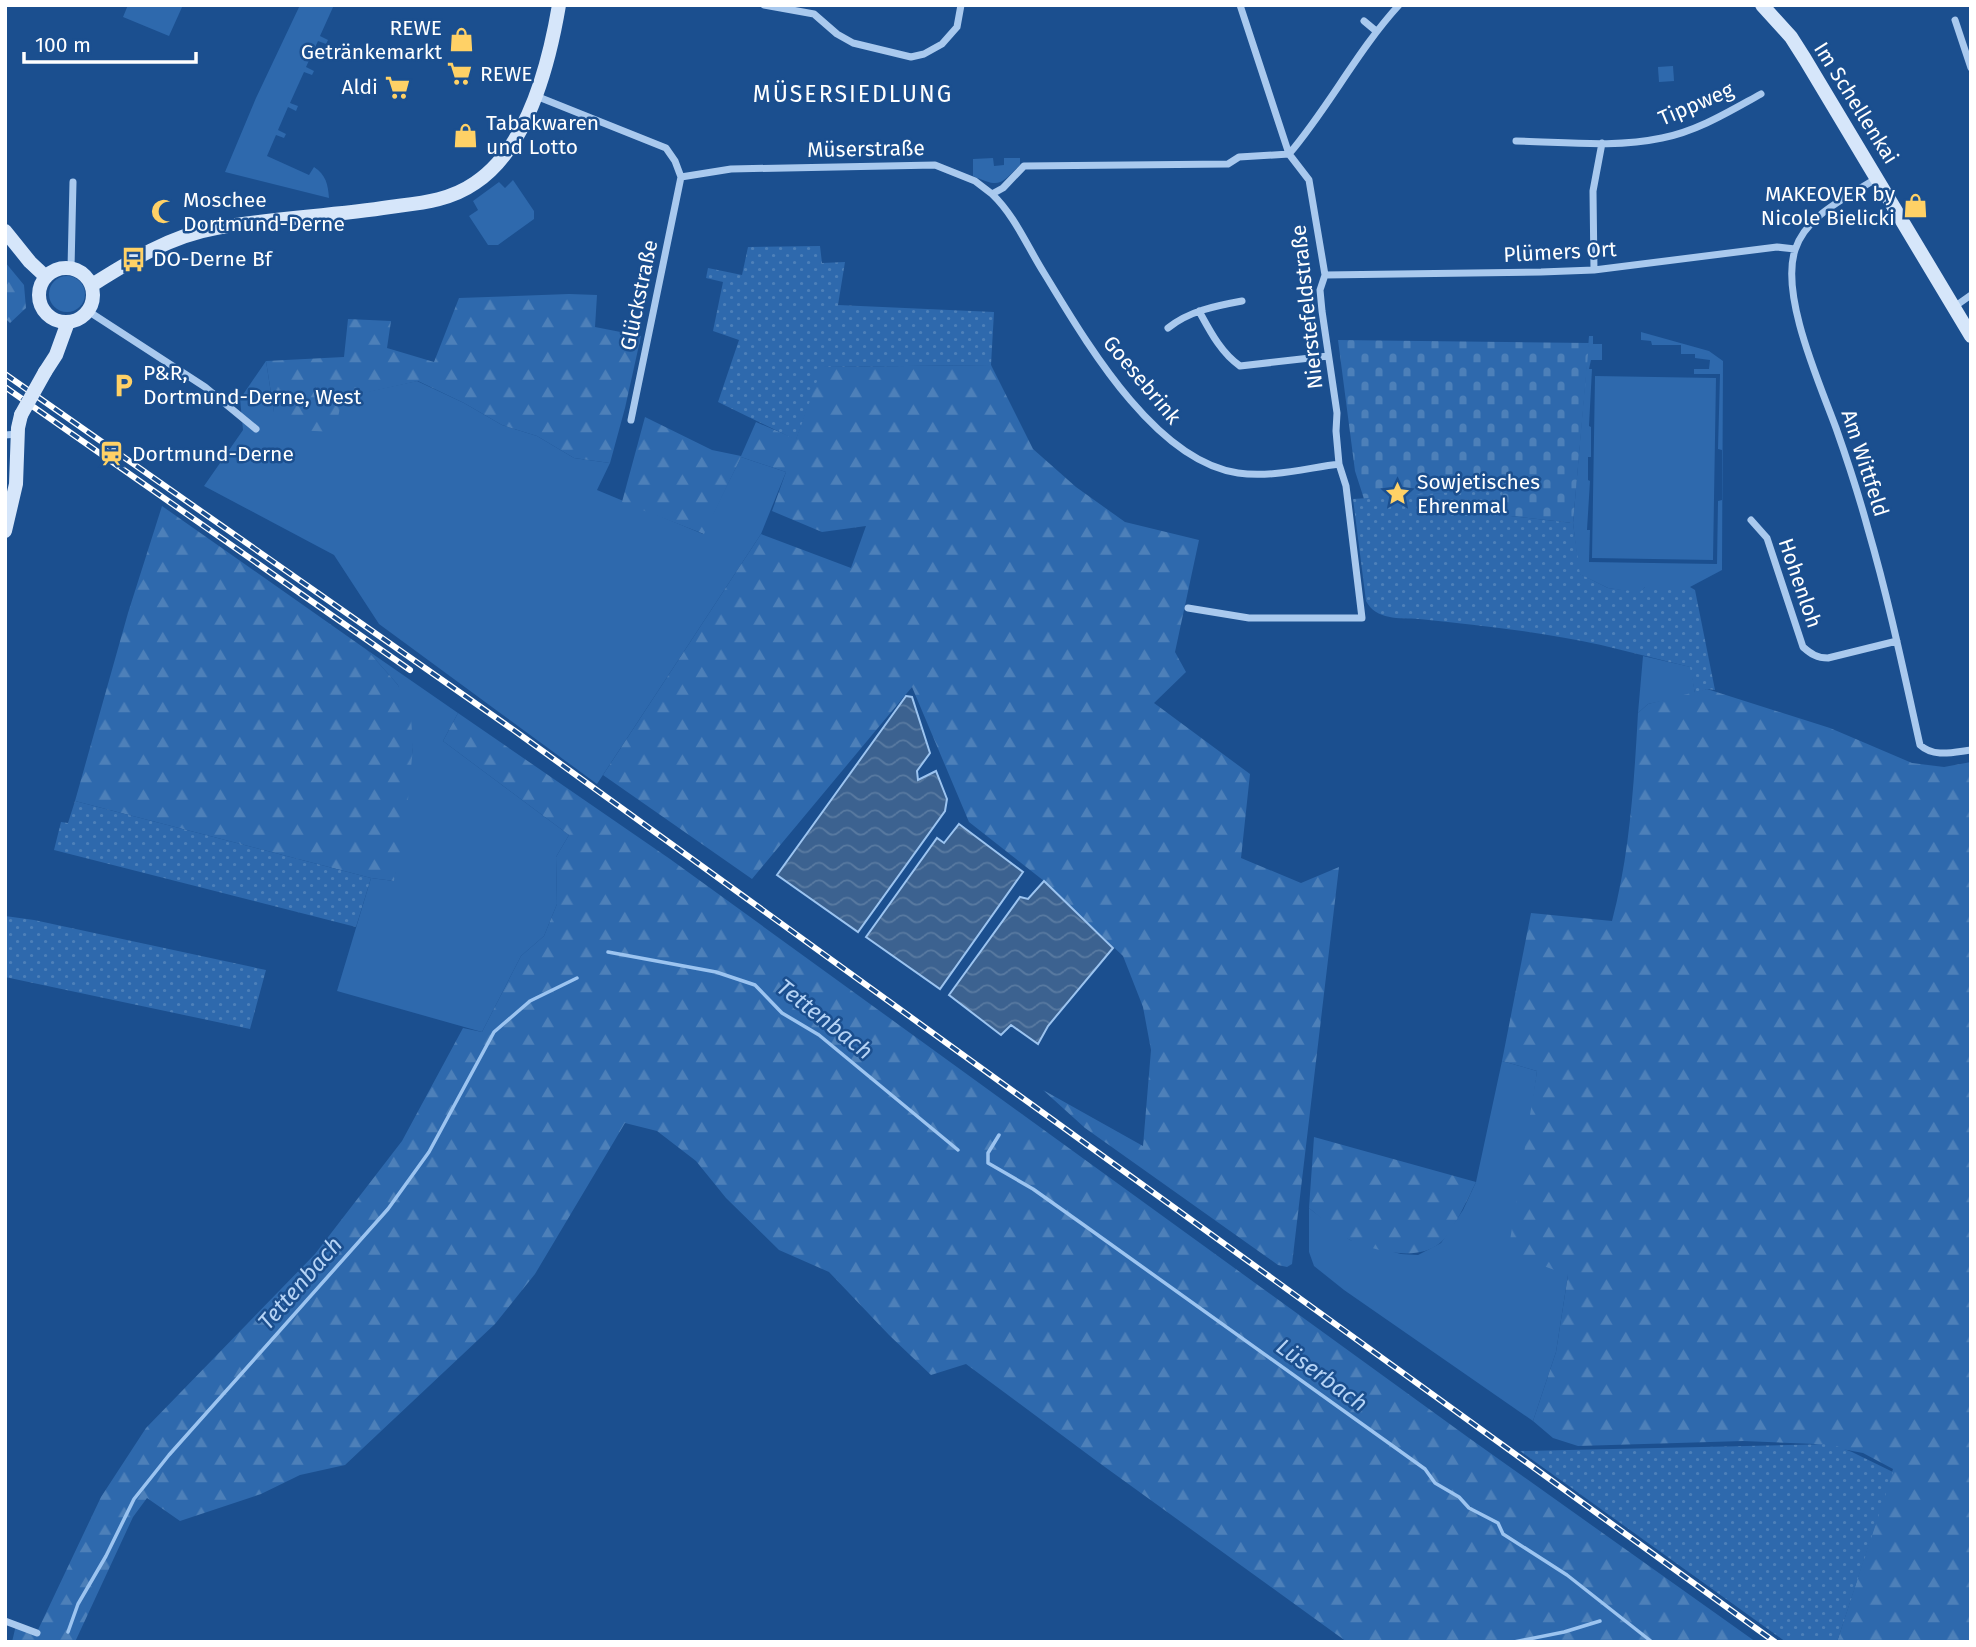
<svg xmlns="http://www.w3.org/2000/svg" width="1976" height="1647" font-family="'Fira Sans',sans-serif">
<defs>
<pattern id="forest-firs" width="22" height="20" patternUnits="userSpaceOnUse" patternTransform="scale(1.75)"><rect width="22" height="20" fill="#2e69ad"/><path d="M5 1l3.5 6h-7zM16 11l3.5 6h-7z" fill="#4d80b9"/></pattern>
<pattern id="cemetery-stones" width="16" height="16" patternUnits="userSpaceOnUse" patternTransform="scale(1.75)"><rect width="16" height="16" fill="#2e69ad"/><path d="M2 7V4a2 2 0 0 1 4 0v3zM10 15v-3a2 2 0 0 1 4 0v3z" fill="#4d80b9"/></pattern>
<pattern id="park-tufts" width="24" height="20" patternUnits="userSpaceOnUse" patternTransform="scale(1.75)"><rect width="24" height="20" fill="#2e69ad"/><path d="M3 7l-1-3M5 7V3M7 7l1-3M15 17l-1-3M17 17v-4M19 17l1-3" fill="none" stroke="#4d80b9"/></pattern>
<pattern id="garden-dots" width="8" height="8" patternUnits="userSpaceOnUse" patternTransform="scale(1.75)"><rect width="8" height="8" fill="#2e69ad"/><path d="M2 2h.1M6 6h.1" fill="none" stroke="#4d80b9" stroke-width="1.8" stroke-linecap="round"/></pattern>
<pattern id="water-waves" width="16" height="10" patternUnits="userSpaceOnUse" patternTransform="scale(1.75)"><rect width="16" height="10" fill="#3c6290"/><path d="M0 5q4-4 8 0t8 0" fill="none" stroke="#597aa1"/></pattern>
</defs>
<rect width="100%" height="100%" fill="#1b4f8f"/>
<path fill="#2e69ad" d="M 128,5 L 183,5 L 169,36 L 123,17 Z
M 300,5 L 334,5 L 320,36 L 328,40 L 326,44 L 318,41 L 306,67 L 314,71 L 312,75 L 304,72 L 290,103 L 298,106 L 296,111 L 288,107 L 278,130 L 286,134 L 284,138 L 276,135 L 267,156 L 309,175 L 314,167 C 326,175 328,184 329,198 L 225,172 L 256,98 Z
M 993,158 L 994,166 L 1004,165 L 1004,158 L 1020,158 L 1020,165 C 1000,185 1000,188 973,176 L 973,159 Z
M 513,180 L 534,211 L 534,219 L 498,245 L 488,245 L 469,216 L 478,210 L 473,201 L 499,182 L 505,188 Z
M49 294a18 18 0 1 1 36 0a18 18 0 1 1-36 0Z
M 1641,332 L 1709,351 L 1723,361 L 1722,570 L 1690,587 L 1645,587 L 1640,593 L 1608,588 L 1579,574 L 1573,523 L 1589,336 L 1593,336 L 1593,344 L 1602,344 L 1602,360 L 1591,360 L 1589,369 L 1592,369 L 1589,426 L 1591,427 L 1591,457 L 1588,457 L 1588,480 L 1590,481 L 1587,530 L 1590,530 L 1589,562 L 1717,564 L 1718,501 L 1722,500 L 1722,450 L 1718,449 L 1720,374 L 1694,374 L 1694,369 L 1709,369 L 1710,360 L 1695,358 L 1695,354 L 1681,354 L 1681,345 L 1652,345 L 1651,341 L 1641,340 Z
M 266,361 L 274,412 L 417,381 L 464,403 L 502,425 L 537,436 L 574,458 L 610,463 L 597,490 L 703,534 L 741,457 L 786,472 L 761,534 L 597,784 L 379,624 L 334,555 L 204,486 L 243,430 L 240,399 Z
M 1595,376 L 1716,378 L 1713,560 L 1592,558 Z
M 367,650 L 458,713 L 443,741 L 569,835 L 556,857 L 557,904 L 544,936 L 521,956 L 482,1032 L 337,991 L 371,878 L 394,881 L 413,747 L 398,685 Z
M 1643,656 L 1691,667 L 1695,694 L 1648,704 L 1638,713 Z
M 1502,1061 L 1537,1071 L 1533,1101 L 1568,1275 L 1556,1352 L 1533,1421 L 1344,1290 L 1314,1266 L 1309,1252 L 1309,1208 L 1350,1240 L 1401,1254 L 1418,1255 L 1441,1243 L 1463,1210 L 1476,1182 Z"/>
<path fill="url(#forest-firs)" d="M 5,262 L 24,285 L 26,308 L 10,323 L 5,318 Z
M 569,294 L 597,295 L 595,327 L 641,336 L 625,408 L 610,463 L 574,458 L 537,436 L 502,425 L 464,403 L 418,381 L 342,398 L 335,432 L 294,430 L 274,412 L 266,361 L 344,357 L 348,319 L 391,321 L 387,348 L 434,362 L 459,298 Z
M 991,365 L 1033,449 L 1076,487 L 1125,522 L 1199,540 L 1175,652 L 1186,672 L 1154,703 L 1250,774 L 1241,858 L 1301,883 L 1339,867 L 1292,1264 L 1287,1267 L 1278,1265 L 1085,1128 L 1043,1090 L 1143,1146 L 1151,1050 L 1143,1007 L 1123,956 L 1044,881 L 969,822 L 912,687 L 752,879 L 603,775 L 761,534 L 851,568 L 866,526 L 822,532 L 772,511 L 786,472 L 741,457 L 704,534 L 622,502 L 645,417 L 712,450 L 741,456 L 756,422 L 796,439 L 821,367 Z
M 162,506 L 367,650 L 398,685 L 411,717 L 413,747 L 405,831 L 394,881 L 371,878 L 75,801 L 128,613 Z
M 1707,689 L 1830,728 L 1912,763 L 1944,767 L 1971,762 L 1971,1642 L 1837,1642 L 1893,1469 L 1863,1453 L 1815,1444 L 1743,1441 L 1578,1446 L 1553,1438 L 1533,1421 L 1556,1352 L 1568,1275 L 1508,1253 L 1537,1071 L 1502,1061 L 1531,913 L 1612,921 C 1630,853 1634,783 1638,713 L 1648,704 Z
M 458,713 L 670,859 L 1469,1438 L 1756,1642 L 1347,1642 L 1098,1462 L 966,1364 L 931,1375 L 889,1335 L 829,1272 L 779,1250 L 726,1198 L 696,1161 L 657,1131 L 625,1123 L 535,1274 L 495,1324 L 345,1465 L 300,1475 L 261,1494 L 180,1521 L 147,1498 L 133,1517 L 75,1642 L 12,1642 L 16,1625 L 37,1632 L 101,1497 L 146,1428 L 315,1254 L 402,1141 L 463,1028 L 482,1032 L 521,956 L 544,936 L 557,904 L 556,857 L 569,835 L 443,741 Z
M 1314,1137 L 1476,1182 C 1468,1198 1453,1232 1440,1243 C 1418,1262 1376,1251 1352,1241 C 1337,1234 1322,1218 1309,1208 Z"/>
<path fill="url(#cemetery-stones)" d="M 1338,340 L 1589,343 L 1573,523 L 1501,515 L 1503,489 L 1364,499 L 1355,471 Z"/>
<path fill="url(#park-tufts)" d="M 1673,66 L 1674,81 L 1659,82 L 1658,67 Z"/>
<path fill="url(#garden-dots)" d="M 820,246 L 822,263 L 845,262 L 838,305 L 994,312 L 991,365 L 822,367 L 796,440 L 718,402 L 739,340 L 713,331 L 723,282 L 706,278 L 708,268 L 742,275 L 748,247 Z
M 1503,489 L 1501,515 L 1573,523 L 1580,574 L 1608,588 L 1640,592 L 1645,587 L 1690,587 L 1695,590 L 1715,690 L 1707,689 L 1695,694 L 1690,667 C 1660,660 1631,652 1601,645 C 1541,632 1479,625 1419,619 C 1399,618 1376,620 1366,601 L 1353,499 Z
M 75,801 L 371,878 L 356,927 L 54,850 L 61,822 L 68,823 Z
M 5,916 L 34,920 L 266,970 L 250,1029 L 5,977 Z
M 1831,1444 L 1852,1452 L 1893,1472 L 1837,1642 L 1786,1642 L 1520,1451 Z"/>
<path fill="url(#water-waves)" stroke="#9cc4f0" stroke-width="2" d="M 906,696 L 912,697 L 930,753 L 917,771 L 918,780 L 936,771 L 947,799 L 945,811 L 858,932 L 777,875 Z
M 959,824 L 1023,872 L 940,989 L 866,937 L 937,838 L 944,843 Z
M 1044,881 L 1113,948 L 1048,1026 L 1038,1044 L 1011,1025 L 1001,1035 L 949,995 L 1020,897 L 1028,899 Z"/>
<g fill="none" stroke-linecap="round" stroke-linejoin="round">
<path stroke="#9cc4f0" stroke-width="3.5" d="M 608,952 L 716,972 L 755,985 L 782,1013 L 819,1035 L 958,1150
M 999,1135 L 988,1153 L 988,1163 L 1033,1189 L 1081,1223 L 1425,1469 L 1435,1483 L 1459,1497 L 1469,1508 L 1498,1523 L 1503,1534 L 1567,1575 L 1652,1642
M 68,1632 L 78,1604 L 106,1556 L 134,1499 L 169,1455 L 388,1209 L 429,1152 L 494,1032 L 530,1001 L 577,978
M 1514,1642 L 1564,1632 L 1600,1621"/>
<path stroke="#a9c9ee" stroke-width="7" d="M 764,5 L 814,14 L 837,34 L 853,43 L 911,57 L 924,54 L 942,44 L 957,27 L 961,5
M 1955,20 L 1971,68
M 1364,21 L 1376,31
M 536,96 L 666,148 L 675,161 L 681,177
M 1516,141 C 1564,142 1615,148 1662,138 C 1698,131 1730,111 1761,94
M 1289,154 C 1329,107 1357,51 1399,5
M 681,177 L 731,169 L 935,165 L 975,181 L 992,194 L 1003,188 L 1024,166 L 1228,164 L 1239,157 L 1289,154
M 1877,178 C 1848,197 1806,215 1795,250 C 1780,296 1820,384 1836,428 C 1848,462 1859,496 1868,529 C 1889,601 1904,673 1920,745 C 1934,758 1954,752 1971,750
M 992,194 C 1015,216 1027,246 1044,273 C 1085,340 1154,461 1238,473 C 1271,478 1307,468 1339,464
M 71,268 L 73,182
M 1594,270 L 1593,191 L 1602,143
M 1325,275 L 1541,272 L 1594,270 L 1777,247 L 1795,249
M 1954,307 L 1971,295
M 88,311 L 205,387 L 256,429
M 1199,311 C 1210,331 1221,353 1240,366 L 1328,356
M 1168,328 C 1189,311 1215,306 1242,301
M 631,420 L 681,177
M 5,435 L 18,434
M 1751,520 L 1767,538 L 1803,647 C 1811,654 1817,658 1828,658 L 1897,641
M 1188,608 L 1249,618 L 1362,618 L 1346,486 L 1339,464 L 1336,431 L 1337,413 L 1322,311 L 1320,290 L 1325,275 L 1309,180 L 1289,154 L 1240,5
M 5,1621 L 37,1633"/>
<path stroke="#d6e6fa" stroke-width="14" d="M 1762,5 L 1791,37 L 1805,59 L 1971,336
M 5,231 L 30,262 L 46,277
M39 295a27 27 0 1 1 54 0a27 27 0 1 1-54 0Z
M 92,285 C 130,261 170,236 216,228 C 273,218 332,216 390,207 C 420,203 449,201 475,183 C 528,148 549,64 559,5
M 45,372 L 56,355 L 68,322
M 5,531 L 16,484 L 18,428 L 21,415"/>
<defs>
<path id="rail" d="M 5,374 L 515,731 L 1775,1642
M 5,387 L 410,670"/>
</defs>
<use href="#rail" stroke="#fff" stroke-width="6"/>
<use href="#rail" stroke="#1b4f8f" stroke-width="3.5" stroke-dasharray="10" stroke-linecap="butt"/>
<path stroke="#d6e6fa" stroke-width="14" d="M 21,415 L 45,372"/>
</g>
<defs>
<symbol id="shop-bare" viewBox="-9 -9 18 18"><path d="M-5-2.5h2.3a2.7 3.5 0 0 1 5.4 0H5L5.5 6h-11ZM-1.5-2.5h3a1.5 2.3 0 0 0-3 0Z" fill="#ffd166" stroke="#1b4f8f" stroke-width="2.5" paint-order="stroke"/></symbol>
<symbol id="supermarket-bare" viewBox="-9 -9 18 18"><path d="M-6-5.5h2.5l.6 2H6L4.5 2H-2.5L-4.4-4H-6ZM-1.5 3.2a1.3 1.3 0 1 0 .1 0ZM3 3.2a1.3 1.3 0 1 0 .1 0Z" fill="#ffd166" stroke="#1b4f8f" stroke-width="2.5" paint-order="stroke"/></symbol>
<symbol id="mosque-bare" viewBox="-9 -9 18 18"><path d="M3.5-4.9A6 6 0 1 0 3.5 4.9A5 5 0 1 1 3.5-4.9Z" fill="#ffd166" stroke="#1b4f8f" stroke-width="2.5" paint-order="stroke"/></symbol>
<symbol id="bus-bare" viewBox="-9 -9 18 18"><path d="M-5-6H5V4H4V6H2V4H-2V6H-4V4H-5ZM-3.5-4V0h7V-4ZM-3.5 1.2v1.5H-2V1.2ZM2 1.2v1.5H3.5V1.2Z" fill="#ffd166" stroke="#1b4f8f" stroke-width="2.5" paint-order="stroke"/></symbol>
<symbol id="parking-bare" viewBox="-9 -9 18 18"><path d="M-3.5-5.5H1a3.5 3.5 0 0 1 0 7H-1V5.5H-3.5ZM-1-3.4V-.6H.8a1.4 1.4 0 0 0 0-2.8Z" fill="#ffd166" stroke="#1b4f8f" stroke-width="2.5" paint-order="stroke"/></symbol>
<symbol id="station-bare" viewBox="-9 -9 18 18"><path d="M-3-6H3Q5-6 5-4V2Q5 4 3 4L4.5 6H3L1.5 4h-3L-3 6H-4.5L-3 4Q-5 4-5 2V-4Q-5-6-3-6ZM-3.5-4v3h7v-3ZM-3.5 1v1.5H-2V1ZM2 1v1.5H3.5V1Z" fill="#ffd166" stroke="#1b4f8f" stroke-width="2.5" paint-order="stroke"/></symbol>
<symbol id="sight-bare" viewBox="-9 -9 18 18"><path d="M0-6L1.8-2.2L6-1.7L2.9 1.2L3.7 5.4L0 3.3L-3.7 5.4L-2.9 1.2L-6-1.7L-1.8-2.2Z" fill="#ffd166" stroke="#1b4f8f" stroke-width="2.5" paint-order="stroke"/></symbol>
</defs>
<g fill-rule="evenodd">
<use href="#shop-bare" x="444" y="22" width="35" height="35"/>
<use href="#supermarket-bare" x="442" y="56" width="35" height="35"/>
<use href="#supermarket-bare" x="380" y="70" width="35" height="35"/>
<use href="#shop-bare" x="448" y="118" width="35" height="35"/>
<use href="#shop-bare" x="1898" y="188" width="35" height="35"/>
<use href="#mosque-bare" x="146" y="194" width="35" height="35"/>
<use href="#bus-bare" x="116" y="242" width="35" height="35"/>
<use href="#parking-bare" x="106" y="368" width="35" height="35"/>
<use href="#station-bare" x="94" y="436" width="35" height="35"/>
<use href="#sight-bare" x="1380" y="476" width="35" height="35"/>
</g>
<g text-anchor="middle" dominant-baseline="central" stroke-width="5" stroke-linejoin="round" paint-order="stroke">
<g font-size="21" fill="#fff" stroke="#1b4f8f" text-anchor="start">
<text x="442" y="28" text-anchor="end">REWE<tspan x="442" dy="24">Getränkemarkt</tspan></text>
<text x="480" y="74">REWE</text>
<text x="378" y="87" text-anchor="end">Aldi</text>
<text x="486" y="123">Tabakwaren<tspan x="486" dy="24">und Lotto</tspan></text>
<text x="1895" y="194" text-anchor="end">MAKEOVER by<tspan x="1895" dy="24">Nicole Bielicki</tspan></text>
<text x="183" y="200">Moschee<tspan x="183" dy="24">Dortmund-Derne</tspan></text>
<text x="153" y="259">DO-Derne Bf</text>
<text x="143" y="373">P&amp;R,<tspan x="143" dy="24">Dortmund-Derne, West</tspan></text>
<text x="132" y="454">Dortmund-Derne</text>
<text x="1417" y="482">Sowjetisches<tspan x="1417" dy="24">Ehrenmal</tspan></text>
</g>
<g font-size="21" fill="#fff" stroke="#1b4f8f">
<text transform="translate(1856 103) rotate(58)">Im Schellenkai</text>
<text transform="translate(1696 104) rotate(-23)">Tippweg</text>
<text transform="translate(866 149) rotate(-1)">Müserstraße</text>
<text transform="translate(1560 252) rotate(-3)">Plümers Ort</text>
<text transform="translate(639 295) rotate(-78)">Glückstraße</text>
<text transform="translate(1307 307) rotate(-96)">Nierstefeldstraße</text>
<text transform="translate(1142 380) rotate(50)">Goesebrink</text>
<text transform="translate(1865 463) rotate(72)">Am Wittfeld</text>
<text transform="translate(1800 583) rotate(71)">Hohenloh</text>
</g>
<g font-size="23" letter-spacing="2" fill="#fff" stroke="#1b4f8f">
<text x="853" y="94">MÜSERSIEDLUNG</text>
</g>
<g font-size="23" font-style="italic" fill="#b5d3f5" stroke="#1b4f8f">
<text transform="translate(825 1019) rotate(38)">Tettenbach</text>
<text transform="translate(300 1283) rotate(-49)">Tettenbach</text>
<text transform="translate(1322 1375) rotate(36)">Lüserbach</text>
</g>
</g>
<rect width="1976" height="1647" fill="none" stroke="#ffffff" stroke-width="14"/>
<path d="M24 52v10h172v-10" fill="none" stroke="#ffffff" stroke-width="3.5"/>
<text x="35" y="52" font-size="21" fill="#ffffff" stroke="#1b4f8f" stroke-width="5" paint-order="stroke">100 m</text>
</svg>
